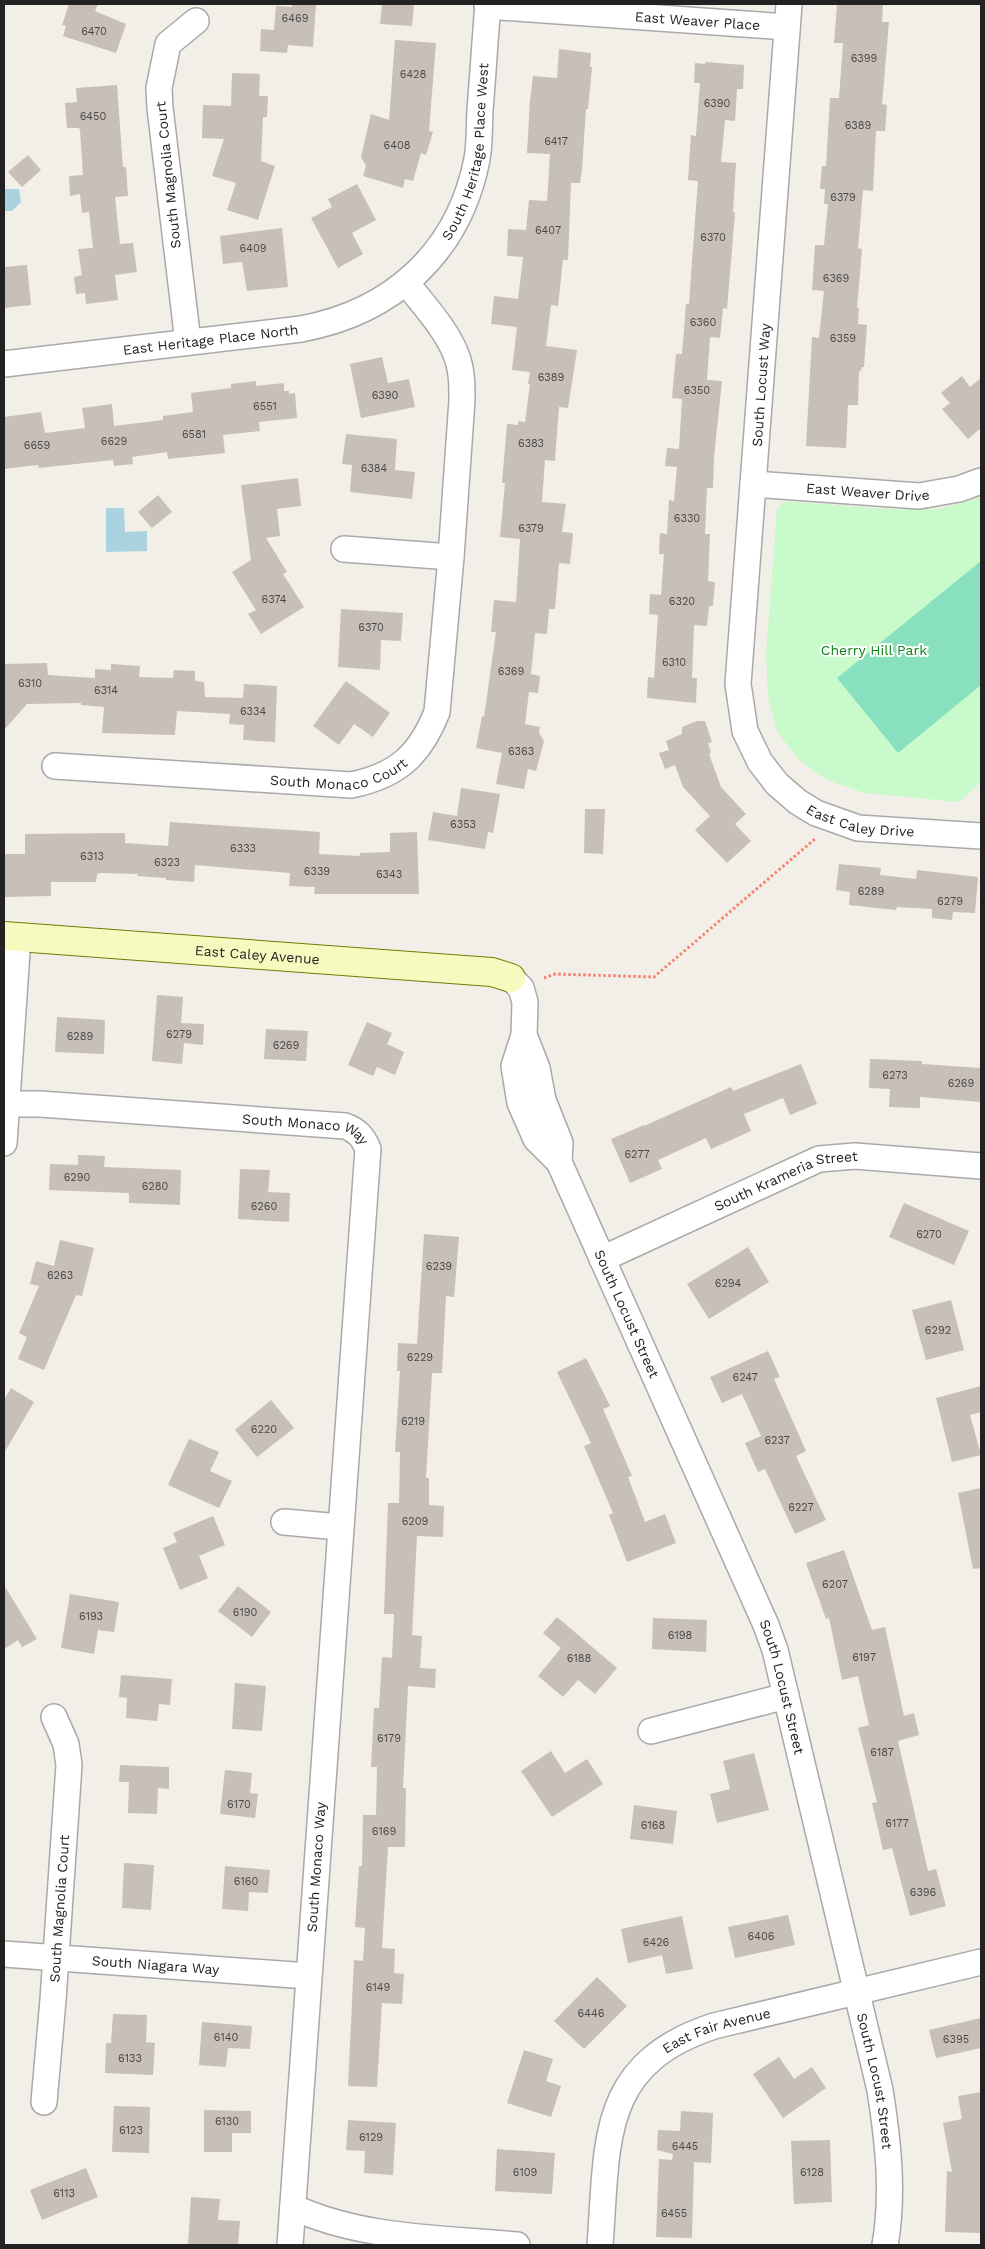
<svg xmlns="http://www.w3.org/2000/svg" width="985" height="2249" font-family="'Work Sans',sans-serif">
<rect width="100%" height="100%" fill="#f2efe9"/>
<path fill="#c8facc" d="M 981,497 L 981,782 L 959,802 L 865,793 L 835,783 L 817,774 L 797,758 L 777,731 L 768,697 L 766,653 L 777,509 L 784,502 C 836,503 889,513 941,508 C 954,506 968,501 981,497 Z"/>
<path fill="#88e0be" d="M 981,561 L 981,685 L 898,753 L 837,678 Z"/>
<path fill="#aad3df" d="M 4,189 L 19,189 L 21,202 L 12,211 L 4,211 Z
M 106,508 L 124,508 L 125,532 L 147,531 L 147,551 L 106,552 Z"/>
<path fill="#c7bfb8" d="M 69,4 L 98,4 L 95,11 L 126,24 L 116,53 L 63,36 L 66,26 L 62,25 Z
M 292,4 L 316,4 L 313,47 L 288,45 L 287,53 L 260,51 L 261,29 L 274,30 L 276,6 L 292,7 Z
M 382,4 L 414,4 L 412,26 L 380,24 Z
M 837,4 L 883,4 L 882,22 L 889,22 L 882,104 L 887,105 L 885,131 L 876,131 L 873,191 L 863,190 L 858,248 L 862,249 L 857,308 L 859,308 L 858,324 L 867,325 L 864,367 L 862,367 L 861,371 L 859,371 L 858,405 L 848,405 L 846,448 L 806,446 L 812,337 L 819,338 L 824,291 L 812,290 L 815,245 L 824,245 L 828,204 L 824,204 L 825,189 L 820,189 L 822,166 L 826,166 L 830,98 L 839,98 L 843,43 L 834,43 Z
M 395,40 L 436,43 L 429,131 L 433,132 L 426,155 L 421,153 L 413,181 L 405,179 L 403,188 L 363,176 L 366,166 L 361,157 L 371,114 L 389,120 Z
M 559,49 L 591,53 L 590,67 L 592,67 L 588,109 L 586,109 L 582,169 L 580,183 L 571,183 L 568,260 L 563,260 L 558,306 L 551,305 L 546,346 L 577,350 L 568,408 L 559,407 L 555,461 L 545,460 L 542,502 L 566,504 L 562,532 L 573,533 L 570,564 L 559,563 L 555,609 L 549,609 L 547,634 L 535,633 L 531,674 L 540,676 L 538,693 L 529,692 L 525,724 L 540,727 L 539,733 L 544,741 L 536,771 L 528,769 L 524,789 L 496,784 L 502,753 L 476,748 L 482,716 L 484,717 L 496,632 L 491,632 L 494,600 L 516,602 L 520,539 L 500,537 L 505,483 L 502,483 L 507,424 L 518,425 L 518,421 L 525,422 L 530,384 L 528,384 L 530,372 L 512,370 L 517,327 L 491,324 L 494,296 L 518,299 L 523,257 L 507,256 L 508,229 L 526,230 L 529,200 L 547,201 L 550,154 L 527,153 L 530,101 L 533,76 L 557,78 Z
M 705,62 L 744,65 L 743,89 L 737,89 L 735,121 L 725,120 L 721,162 L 736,163 L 733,212 L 735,213 L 727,309 L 723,308 L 720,338 L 710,337 L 707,380 L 722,381 L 714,457 L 713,488 L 707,488 L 705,534 L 710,534 L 708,581 L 715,582 L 713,606 L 709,606 L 707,626 L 694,625 L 692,678 L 697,678 L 696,703 L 647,698 L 648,677 L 654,678 L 658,615 L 649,614 L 650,594 L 661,595 L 664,554 L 659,554 L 660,533 L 667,534 L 669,500 L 674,501 L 677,467 L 665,466 L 667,448 L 679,449 L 682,399 L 672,398 L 676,354 L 682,354 L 686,304 L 689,304 L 692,261 L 698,181 L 688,180 L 691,135 L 696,136 L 700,83 L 694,83 L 695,63 L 705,64 Z
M 232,73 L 260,74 L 259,96 L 268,96 L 267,117 L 263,117 L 261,161 L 275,166 L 258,220 L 227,210 L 236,183 L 212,176 L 224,139 L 202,138 L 203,105 L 231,106 Z
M 117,85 L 123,167 L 126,167 L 128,196 L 115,197 L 120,244 L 133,243 L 137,272 L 115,275 L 118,300 L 86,304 L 85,293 L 76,294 L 74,277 L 82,275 L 78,249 L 93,248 L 89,212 L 82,213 L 80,194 L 70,196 L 69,176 L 83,175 L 80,130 L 79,128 L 67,128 L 65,103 L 77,102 L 76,88 Z
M 28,155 L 41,170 L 22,187 L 8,172 Z
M 357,184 L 376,220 L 352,233 L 363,254 L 338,268 L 311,218 L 332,207 L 328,199 Z
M 282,228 L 288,287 L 247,291 L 242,262 L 223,264 L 220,236 Z
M 27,265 L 31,305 L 4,308 L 4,267 Z
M 382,357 L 388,383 L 409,379 L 415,407 L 361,418 L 350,364 Z
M 962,376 L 970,387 L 981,378 L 981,428 L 968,439 L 942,409 L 950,403 L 941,393 Z
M 256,381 L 256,386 L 284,383 L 284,391 L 289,391 L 289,394 L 295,393 L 297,418 L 259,422 L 260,431 L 223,435 L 225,453 L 168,459 L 167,452 L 132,457 L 133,464 L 114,466 L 113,460 L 39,468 L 38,465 L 4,469 L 4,417 L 41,412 L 45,433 L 85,428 L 82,408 L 112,404 L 114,426 L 163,420 L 163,416 L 193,412 L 191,393 L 231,388 L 231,384 Z
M 346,434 L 397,439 L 395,470 L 415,472 L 412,499 L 350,492 L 352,465 L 342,464 Z
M 298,478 L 301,506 L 277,509 L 280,536 L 266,538 L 287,572 L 283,574 L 304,607 L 261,634 L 248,614 L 256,610 L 232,572 L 251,560 L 241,485 Z
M 158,495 L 172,512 L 152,528 L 138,512 Z
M 341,609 L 403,613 L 401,641 L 381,640 L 380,670 L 338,667 Z
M 47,663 L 48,675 L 95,678 L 95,669 L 111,670 L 111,664 L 140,666 L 139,677 L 173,678 L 174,670 L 195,671 L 195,681 L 204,682 L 205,697 L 243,698 L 244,684 L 277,686 L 275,742 L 243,740 L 244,725 L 229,724 L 230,714 L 177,711 L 175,734 L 174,735 L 102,733 L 104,707 L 81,705 L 81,703 L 27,704 L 4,730 L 4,664 Z
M 346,681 L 390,713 L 373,737 L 354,724 L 339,745 L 313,726 Z
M 697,721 L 705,721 L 712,742 L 708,743 L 711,753 L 709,754 L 721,787 L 746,814 L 735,824 L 751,841 L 727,863 L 695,830 L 710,816 L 683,787 L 675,765 L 665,769 L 659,753 L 669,750 L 666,741 L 682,734 L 682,727 Z
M 461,788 L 500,794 L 493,833 L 488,832 L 485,849 L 428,840 L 433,812 L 457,816 Z
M 585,809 L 605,809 L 603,854 L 584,853 Z
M 170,822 L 320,832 L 319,854 L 360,856 L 360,853 L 390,852 L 390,833 L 417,832 L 419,894 L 314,894 L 315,887 L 289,886 L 290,873 L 195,865 L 194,882 L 166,880 L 166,878 L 137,876 L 138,874 L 101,873 L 97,874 L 96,882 L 51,882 L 51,896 L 4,897 L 4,854 L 25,854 L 25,834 L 125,833 L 125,843 L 168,846 Z
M 839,864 L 881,868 L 880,875 L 916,879 L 917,870 L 978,877 L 975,913 L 953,912 L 952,920 L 932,918 L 932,909 L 897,907 L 896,910 L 849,905 L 850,892 L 836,890 Z
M 157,995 L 183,997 L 181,1023 L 204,1024 L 203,1045 L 184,1043 L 182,1064 L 152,1061 Z
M 57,1017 L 105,1020 L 104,1054 L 55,1052 Z
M 367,1022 L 392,1033 L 387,1044 L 404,1052 L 395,1075 L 377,1067 L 373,1076 L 348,1065 Z
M 266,1029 L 308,1031 L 306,1061 L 264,1059 Z
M 870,1059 L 922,1061 L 922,1064 L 981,1068 L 981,1102 L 920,1097 L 920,1108 L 889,1107 L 890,1089 L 869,1088 Z
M 801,1064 L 817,1104 L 790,1115 L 783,1098 L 744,1114 L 751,1131 L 711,1149 L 706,1138 L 658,1160 L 662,1169 L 630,1183 L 611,1139 L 644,1125 L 644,1126 L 731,1087 L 733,1091 Z
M 78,1155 L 105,1156 L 104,1167 L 181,1170 L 180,1205 L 129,1203 L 129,1193 L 49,1190 L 50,1164 L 78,1165 Z
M 240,1169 L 270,1170 L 268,1192 L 290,1193 L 289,1222 L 238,1219 Z
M 904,1203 L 969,1231 L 954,1265 L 889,1237 Z
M 424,1234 L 459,1237 L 454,1297 L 446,1296 L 442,1373 L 432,1373 L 426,1478 L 429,1478 L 429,1505 L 444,1506 L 443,1537 L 417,1536 L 412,1635 L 422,1636 L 420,1668 L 436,1669 L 435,1688 L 408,1686 L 403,1788 L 406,1788 L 405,1847 L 388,1847 L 382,1948 L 395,1949 L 394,1973 L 404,1974 L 402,2004 L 382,2003 L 377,2087 L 348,2086 L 354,1960 L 363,1961 L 365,1928 L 355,1927 L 359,1866 L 362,1866 L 363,1815 L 376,1815 L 377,1767 L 371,1767 L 374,1708 L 379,1708 L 382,1657 L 392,1658 L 394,1614 L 384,1614 L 388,1503 L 399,1503 L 400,1452 L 395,1452 L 400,1371 L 397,1371 L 398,1343 L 417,1344 Z
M 60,1240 L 94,1248 L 82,1296 L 76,1295 L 44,1370 L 18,1359 L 27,1337 L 19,1333 L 39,1286 L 30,1284 L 36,1261 L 54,1266 Z
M 748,1247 L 769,1282 L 709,1319 L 687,1284 Z
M 951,1300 L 964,1350 L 926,1360 L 912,1310 Z
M 768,1351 L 780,1377 L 774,1379 L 806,1451 L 796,1456 L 826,1520 L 795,1534 L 765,1469 L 758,1472 L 745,1443 L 761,1436 L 742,1394 L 722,1403 L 710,1377 Z
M 586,1358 L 610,1406 L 603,1409 L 632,1476 L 628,1477 L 645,1522 L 665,1514 L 676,1543 L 627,1562 L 609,1515 L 613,1513 L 584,1446 L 591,1443 L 557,1372 Z
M 981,1386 L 981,1412 L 970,1415 L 981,1455 L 952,1462 L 936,1398 Z
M 11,1388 L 34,1402 L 4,1453 L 4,1400 Z
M 271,1400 L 294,1428 L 257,1457 L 235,1430 Z
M 189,1439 L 219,1452 L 210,1471 L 232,1481 L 219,1508 L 168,1485 Z
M 981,1488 L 981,1568 L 973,1569 L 958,1493 Z
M 213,1516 L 225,1545 L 199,1556 L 208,1578 L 180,1590 L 163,1548 L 177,1542 L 173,1533 Z
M 844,1550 L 872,1630 L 885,1627 L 904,1716 L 914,1713 L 919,1735 L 898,1741 L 928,1871 L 936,1869 L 946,1906 L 910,1916 L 892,1848 L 883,1850 L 872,1803 L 877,1802 L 858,1728 L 869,1725 L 858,1676 L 842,1680 L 829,1618 L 826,1619 L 806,1563 Z
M 4,1585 L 37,1639 L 22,1647 L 18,1640 L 4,1649 Z
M 238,1586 L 271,1612 L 252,1637 L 218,1611 Z
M 70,1594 L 119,1602 L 114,1632 L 98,1630 L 94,1654 L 61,1648 Z
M 557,1617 L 617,1668 L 595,1694 L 578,1680 L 563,1697 L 538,1676 L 561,1648 L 543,1633 Z
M 653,1618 L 707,1620 L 706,1652 L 652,1649 Z
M 121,1675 L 172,1679 L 170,1705 L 159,1704 L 157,1721 L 126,1718 L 127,1698 L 119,1697 Z
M 235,1683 L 266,1686 L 262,1731 L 232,1729 Z
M 551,1751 L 565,1773 L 587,1759 L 603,1784 L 552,1817 L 521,1771 Z
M 754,1753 L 769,1810 L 717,1823 L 710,1794 L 730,1789 L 723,1761 Z
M 120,1765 L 169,1767 L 169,1789 L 158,1788 L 157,1814 L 128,1813 L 129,1782 L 119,1782 Z
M 225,1770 L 252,1773 L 250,1793 L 258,1794 L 255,1818 L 220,1814 Z
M 634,1805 L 677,1811 L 673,1844 L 630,1839 Z
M 124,1863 L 154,1865 L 151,1910 L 122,1908 Z
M 225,1866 L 270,1870 L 268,1893 L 249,1892 L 248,1911 L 222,1909 Z
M 788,1915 L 795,1945 L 735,1958 L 728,1927 Z
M 682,1916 L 693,1969 L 666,1974 L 662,1955 L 628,1963 L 621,1929 Z
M 597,1977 L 627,2006 L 584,2049 L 554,2021 Z
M 113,2014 L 147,2015 L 146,2042 L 155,2043 L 153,2075 L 105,2073 L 106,2043 L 111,2043 Z
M 981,2018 L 981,2048 L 936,2058 L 929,2030 Z
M 202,2022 L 252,2026 L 250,2049 L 228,2048 L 226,2067 L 199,2065 Z
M 524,2050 L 553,2059 L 546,2081 L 561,2086 L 551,2117 L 507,2103 Z
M 779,2057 L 794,2079 L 812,2067 L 826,2088 L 783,2118 L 753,2074 Z
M 981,2092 L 981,2233 L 945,2232 L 947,2171 L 952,2172 L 943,2123 L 962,2119 L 958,2096 Z
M 114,2106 L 150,2107 L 149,2153 L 112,2152 Z
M 204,2110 L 251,2111 L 251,2133 L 232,2133 L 232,2152 L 204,2152 Z
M 681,2111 L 713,2113 L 711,2163 L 694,2162 L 692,2238 L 656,2237 L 659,2159 L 672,2160 L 673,2154 L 657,2150 L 658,2130 L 680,2131 Z
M 348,2120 L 396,2123 L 393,2175 L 364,2173 L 365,2151 L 346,2150 Z
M 830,2140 L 832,2202 L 794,2204 L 791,2141 Z
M 497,2149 L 555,2153 L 552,2194 L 495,2191 Z
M 86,2168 L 98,2197 L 42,2220 L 30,2190 Z
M 191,2197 L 220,2199 L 218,2220 L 240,2221 L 238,2245 L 188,2244 Z"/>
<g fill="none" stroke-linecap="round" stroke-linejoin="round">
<defs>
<g id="street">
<path id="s1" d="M 789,4 L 738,684 L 745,731 L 760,762 L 777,784 L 798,802 L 816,813 L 858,828 L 981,836"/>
<path id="s2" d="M 487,6 L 787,27"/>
<path d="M 188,342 L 160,108 L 159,88 L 168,44 L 196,21"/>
<path id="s3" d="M 4,364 L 301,329 C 393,312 459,252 477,159 C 480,143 479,126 480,110 C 483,74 485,39 488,4"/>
<path id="s4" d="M 753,484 L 919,496 L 959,489 L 981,481"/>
<path d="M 344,549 L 451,557"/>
<path id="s5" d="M 55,766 L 351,785 C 397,776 420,755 437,712 L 451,557 L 462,400 C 462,385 462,371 457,357 C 447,329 423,305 406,282"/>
<path id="s6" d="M 511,978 L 521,988 L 525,1002 L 524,1035 L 514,1066 L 520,1103 L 536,1139 L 559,1162 L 766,1625 L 775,1650 L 880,2090 C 888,2141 894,2194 885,2245"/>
<path d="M 524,1035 L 537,1068 L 543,1100 L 560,1143 L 559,1162"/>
<path id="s7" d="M 7,1104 L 40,1104 L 345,1126 C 357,1130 363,1137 368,1149 L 290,2245"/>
<path d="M 4,1143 L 18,937"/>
<path id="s8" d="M 602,1259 L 819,1159 L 855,1156 L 981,1166"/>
<path d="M 284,1522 L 340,1527"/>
<path d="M 651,1731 L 786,1696"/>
<path id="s9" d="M 4,1954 L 308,1976"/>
<path id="s10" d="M 44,2102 L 53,2000 L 69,1765 L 66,1744 L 54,1717"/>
<path d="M 293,2207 C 362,2239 442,2238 517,2245"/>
<path id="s11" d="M 600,2245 C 608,2142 598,2064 714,2026 L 981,1962"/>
</g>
<g id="secondary">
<path id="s12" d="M 4,936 L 478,971 L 492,972 L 511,978"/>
</g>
</defs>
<use href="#street" stroke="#a9a9a9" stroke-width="28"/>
<use href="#secondary" stroke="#707d05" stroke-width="30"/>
<path stroke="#fa8072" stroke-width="3" stroke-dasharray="2.5 2.5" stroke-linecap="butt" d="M 544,978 L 555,974 L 654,977 L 816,838"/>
<use href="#street" stroke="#fff" stroke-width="25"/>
<use href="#secondary" stroke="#f7fabf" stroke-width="28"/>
</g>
<g text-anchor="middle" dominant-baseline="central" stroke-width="4" stroke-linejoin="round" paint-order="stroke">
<g font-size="11" fill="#4b4948">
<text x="295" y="18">6469</text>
<text x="94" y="31">6470</text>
<text x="864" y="58">6399</text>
<text x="413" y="74">6428</text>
<text x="717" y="103">6390</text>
<text x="93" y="116">6450</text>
<text x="858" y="125">6389</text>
<text x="556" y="141">6417</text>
<text x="397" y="145">6408</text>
<text x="843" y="197">6379</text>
<text x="548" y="230">6407</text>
<text x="713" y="237">6370</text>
<text x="253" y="248">6409</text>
<text x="836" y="278">6369</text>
<text x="703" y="322">6360</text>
<text x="843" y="338">6359</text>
<text x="551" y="377">6389</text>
<text x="697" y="390">6350</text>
<text x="385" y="395">6390</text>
<text x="265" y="406">6551</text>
<text x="194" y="434">6581</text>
<text x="114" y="441">6629</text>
<text x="531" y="443">6383</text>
<text x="37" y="445">6659</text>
<text x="374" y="468">6384</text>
<text x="687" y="518">6330</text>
<text x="531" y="528">6379</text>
<text x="274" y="599">6374</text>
<text x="682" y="601">6320</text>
<text x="371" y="627">6370</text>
<text x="674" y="662">6310</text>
<text x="511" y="671">6369</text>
<text x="30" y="683">6310</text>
<text x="106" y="690">6314</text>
<text x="253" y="711">6334</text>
<text x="521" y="751">6363</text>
<text x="463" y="824">6353</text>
<text x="243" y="848">6333</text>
<text x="92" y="856">6313</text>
<text x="167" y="862">6323</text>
<text x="317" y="871">6339</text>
<text x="389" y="874">6343</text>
<text x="871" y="891">6289</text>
<text x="950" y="901">6279</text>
<text x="179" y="1034">6279</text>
<text x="80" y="1036">6289</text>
<text x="286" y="1045">6269</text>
<text x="895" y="1075">6273</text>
<text x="961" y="1083">6269</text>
<text x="637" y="1154">6277</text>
<text x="77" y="1177">6290</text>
<text x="155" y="1186">6280</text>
<text x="264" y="1206">6260</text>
<text x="929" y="1234">6270</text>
<text x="439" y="1266">6239</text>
<text x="60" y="1275">6263</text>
<text x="728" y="1283">6294</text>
<text x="938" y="1330">6292</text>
<text x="420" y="1357">6229</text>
<text x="745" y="1377">6247</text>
<text x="413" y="1421">6219</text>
<text x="264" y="1429">6220</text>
<text x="777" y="1440">6237</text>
<text x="801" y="1507">6227</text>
<text x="415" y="1521">6209</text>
<text x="835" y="1584">6207</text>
<text x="245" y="1612">6190</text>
<text x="91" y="1616">6193</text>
<text x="680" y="1635">6198</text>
<text x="864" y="1657">6197</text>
<text x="579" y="1658">6188</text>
<text x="389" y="1738">6179</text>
<text x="882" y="1752">6187</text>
<text x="239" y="1804">6170</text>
<text x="897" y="1823">6177</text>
<text x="653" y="1825">6168</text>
<text x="384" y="1831">6169</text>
<text x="246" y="1881">6160</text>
<text x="923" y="1892">6396</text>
<text x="761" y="1936">6406</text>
<text x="656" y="1942">6426</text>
<text x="378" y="1987">6149</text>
<text x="591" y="2013">6446</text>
<text x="226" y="2037">6140</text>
<text x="956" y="2039">6395</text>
<text x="130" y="2058">6133</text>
<text x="227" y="2121">6130</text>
<text x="131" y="2130">6123</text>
<text x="371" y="2137">6129</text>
<text x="685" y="2146">6445</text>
<text x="525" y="2172">6109</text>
<text x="812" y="2172">6128</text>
<text x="64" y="2193">6113</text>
<text x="674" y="2213">6455</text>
</g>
<g font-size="14" fill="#222" stroke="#fff">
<text stroke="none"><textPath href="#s2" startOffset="211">East Weaver Place</textPath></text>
<text stroke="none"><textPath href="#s3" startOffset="565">South Heritage Place West</textPath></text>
<text transform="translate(168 175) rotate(-96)">South Magnolia Court</text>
<text stroke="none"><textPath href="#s3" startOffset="208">East Heritage Place North</textPath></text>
<text transform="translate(761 385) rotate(-86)">South Locust Way</text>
<text stroke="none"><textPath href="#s4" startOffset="115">East Weaver Drive</textPath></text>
<text stroke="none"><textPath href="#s5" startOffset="286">South Monaco Court</textPath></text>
<text stroke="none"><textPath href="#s1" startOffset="886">East Caley Drive</textPath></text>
<text stroke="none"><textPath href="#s12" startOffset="254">East Caley Avenue</textPath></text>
<text stroke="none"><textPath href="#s7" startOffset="301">South Monaco Way</textPath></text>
<text stroke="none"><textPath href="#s8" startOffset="201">South Krameria Street</textPath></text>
<text stroke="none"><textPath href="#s6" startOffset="370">South Locust Street</textPath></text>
<text stroke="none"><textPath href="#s6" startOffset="775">South Locust Street</textPath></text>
<text transform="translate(316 1867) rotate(-86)">South Monaco Way</text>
<text stroke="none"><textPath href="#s10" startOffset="194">South Magnolia Court</textPath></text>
<text stroke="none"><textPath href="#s9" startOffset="152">South Niagara Way</textPath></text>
<text stroke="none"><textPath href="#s11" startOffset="271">East Fair Avenue</textPath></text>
<text stroke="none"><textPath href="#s6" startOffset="1180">South Locust Street</textPath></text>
</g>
<g font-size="14" fill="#0c8416" stroke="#fff">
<text x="874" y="650">Cherry Hill Park</text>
</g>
</g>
<rect width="985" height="2249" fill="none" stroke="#222222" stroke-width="10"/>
</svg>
